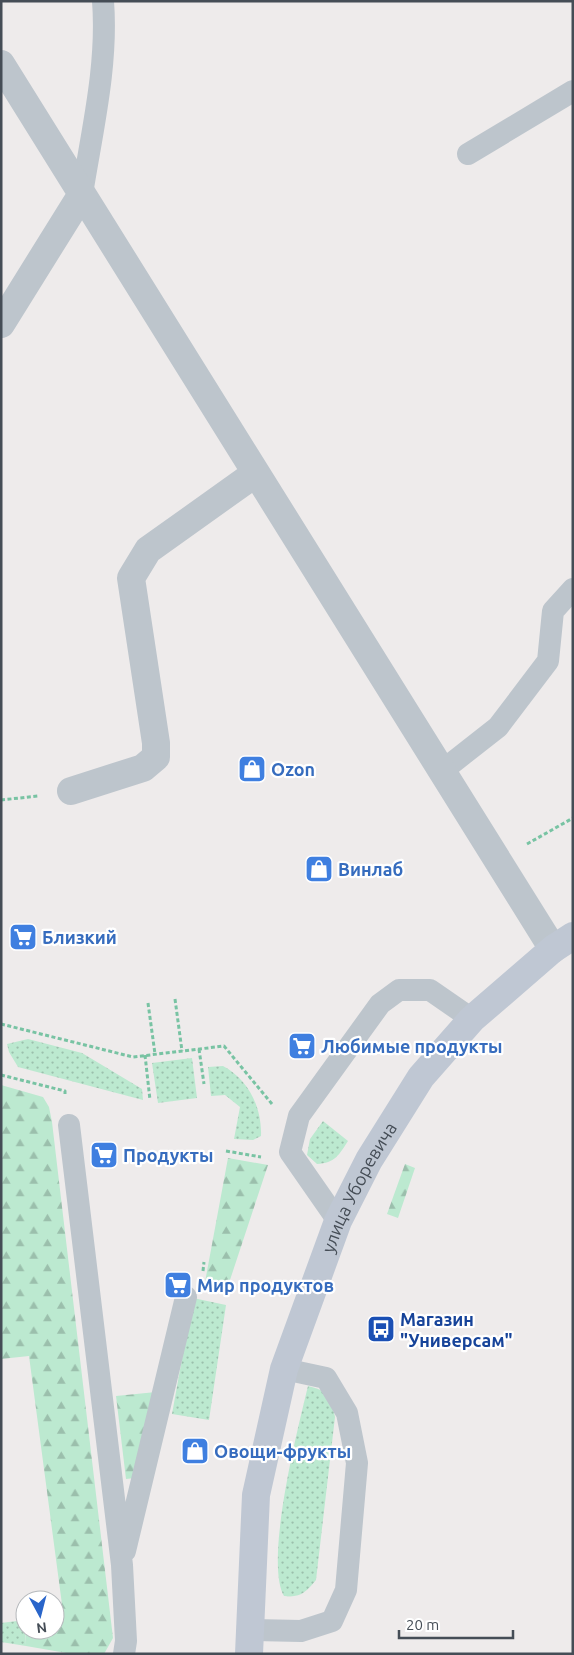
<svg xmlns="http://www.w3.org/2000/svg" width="574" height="1655" font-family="Ubuntu,sans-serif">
<defs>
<pattern id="grass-dots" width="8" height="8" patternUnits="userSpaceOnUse" patternTransform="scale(1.25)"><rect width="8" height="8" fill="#bce9d0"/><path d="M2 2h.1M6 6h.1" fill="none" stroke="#9bbfac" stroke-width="1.8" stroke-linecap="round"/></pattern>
<pattern id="forest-firs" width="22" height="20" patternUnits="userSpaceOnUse" patternTransform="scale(1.25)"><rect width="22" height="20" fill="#bce9d0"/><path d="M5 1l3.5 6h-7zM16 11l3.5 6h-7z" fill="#9bbfac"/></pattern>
</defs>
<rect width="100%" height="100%" fill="#eeebeb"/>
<path fill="url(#grass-dots)" d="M 28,1039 L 82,1053 L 142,1089 L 143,1100 L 18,1067 L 9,1052 L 7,1044 Z
M 192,1058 L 197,1098 L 158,1103 L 152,1063 Z
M 223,1066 C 248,1079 262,1107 261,1136 L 253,1140 L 234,1139 L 240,1107 L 225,1095 L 211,1096 L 208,1067 Z
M 323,1121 L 348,1141 C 339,1155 335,1163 317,1164 L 307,1155 L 310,1139 Z
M 193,1298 L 226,1305 L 209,1420 L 172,1414 Z
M 308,1386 C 329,1391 331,1396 335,1417 L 316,1580 C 306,1592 301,1598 284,1596 C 264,1561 298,1428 308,1386 Z
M 25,1620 L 26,1646 L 1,1642 L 1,1623 Z"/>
<path fill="url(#forest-firs)" d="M 1,1085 L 43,1097 L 49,1107 L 52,1122 L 113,1638 L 104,1654 L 72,1654 L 26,1646 L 26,1630 L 55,1630 L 55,1614 L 63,1612 L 29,1356 L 1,1359 Z
M 228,1158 L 268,1165 L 228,1286 L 205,1282 Z
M 405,1164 L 415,1168 L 398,1218 L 387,1214 Z
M 156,1392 L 135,1478 L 126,1479 L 116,1396 Z"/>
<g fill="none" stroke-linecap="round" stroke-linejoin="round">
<path stroke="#78c3a3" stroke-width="3" stroke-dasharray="4 2.5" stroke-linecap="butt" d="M 1,800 L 38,796
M 527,844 L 573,818
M 175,999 L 182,1051
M 148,1003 L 155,1054
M 1,1024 L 133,1057 L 224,1046 L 272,1104
M 199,1049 L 204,1084
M 145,1055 L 150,1100
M 1,1075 L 65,1091 L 65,1095
M 226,1151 L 261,1157
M 203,1271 L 204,1262"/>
<path stroke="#bdc5cc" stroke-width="22" d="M 468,154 L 573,91
M 82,194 C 92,131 108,65 103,1
M 442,771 L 498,727 L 548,661 L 553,611 L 573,589
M 69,1125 L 122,1565 L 126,1641 L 124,1654
M 338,1221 L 290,1152 L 299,1116 L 380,1004 L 399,990 L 430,990 L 472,1019
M 125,1551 L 186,1297
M 249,1630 L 301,1631 L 332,1621 L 346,1590 L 357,1463 L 347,1413 L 326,1378 L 284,1369"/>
<path stroke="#bdc5cc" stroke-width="28" d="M 1,64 L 553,949
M 1,324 L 82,194
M 71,791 L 143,768 L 156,757 L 156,743 L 131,578 L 148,550 L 256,473"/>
<path stroke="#bfc7d3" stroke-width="28" id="s1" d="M 249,1654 L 256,1495 L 284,1369 L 338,1221 L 369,1160 L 421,1077 L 472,1019 L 553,949 L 573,936"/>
</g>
<defs>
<symbol id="shop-square" viewBox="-11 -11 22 22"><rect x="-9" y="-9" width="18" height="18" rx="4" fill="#3f7fe0" stroke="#fff"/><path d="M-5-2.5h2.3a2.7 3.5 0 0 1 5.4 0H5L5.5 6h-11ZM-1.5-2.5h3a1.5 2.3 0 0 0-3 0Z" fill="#fff"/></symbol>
<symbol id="supermarket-square" viewBox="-11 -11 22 22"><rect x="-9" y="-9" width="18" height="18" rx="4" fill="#3f7fe0" stroke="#fff"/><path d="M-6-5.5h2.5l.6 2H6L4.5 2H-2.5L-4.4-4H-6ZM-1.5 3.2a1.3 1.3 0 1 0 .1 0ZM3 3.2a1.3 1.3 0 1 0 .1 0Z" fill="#fff"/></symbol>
<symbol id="bus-square" viewBox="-11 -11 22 22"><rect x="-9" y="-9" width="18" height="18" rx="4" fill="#1a4fb4" stroke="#fff"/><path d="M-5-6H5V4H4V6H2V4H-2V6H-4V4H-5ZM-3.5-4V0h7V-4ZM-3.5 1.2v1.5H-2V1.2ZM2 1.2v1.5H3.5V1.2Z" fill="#fff"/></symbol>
</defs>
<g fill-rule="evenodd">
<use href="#shop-square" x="236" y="753" width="32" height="32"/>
<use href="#shop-square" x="303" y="853" width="32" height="32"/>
<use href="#supermarket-square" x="7" y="921" width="32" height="32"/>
<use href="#supermarket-square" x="286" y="1030" width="32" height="32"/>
<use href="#supermarket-square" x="88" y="1139" width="32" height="32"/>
<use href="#supermarket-square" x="162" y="1269" width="32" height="32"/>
<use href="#bus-square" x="365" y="1313" width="32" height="32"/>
<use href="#shop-square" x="179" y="1435" width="32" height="32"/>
</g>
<g text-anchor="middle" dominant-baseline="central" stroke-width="4.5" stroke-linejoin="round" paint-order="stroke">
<g font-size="18" font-weight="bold" fill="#366cbe" stroke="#fff" text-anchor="start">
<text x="271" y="769">Ozon</text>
<text x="338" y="869">Винлаб</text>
<text x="42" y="937">Близкий</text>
<text x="321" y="1046">Любимые продукты</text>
<text x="123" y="1155">Продукты</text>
<text x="197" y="1285">Мир продуктов</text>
<text x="214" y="1451">Овощи-фрукты</text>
</g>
<g font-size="18" fill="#454d56" stroke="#fff">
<text stroke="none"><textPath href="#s1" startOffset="485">улица Уборевича</textPath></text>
</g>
<g font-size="18" font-weight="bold" fill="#164399" stroke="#fff" text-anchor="start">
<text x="400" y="1319">Магазин<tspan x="400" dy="21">"Универсам"</tspan></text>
</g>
</g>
<rect width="574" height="1655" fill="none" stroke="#454d56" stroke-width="5"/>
<g transform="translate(40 1615) rotate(173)"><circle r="24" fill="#ffffff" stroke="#b5b8bb"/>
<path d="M0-4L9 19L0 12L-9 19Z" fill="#2965ca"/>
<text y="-8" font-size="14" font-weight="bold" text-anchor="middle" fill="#454d56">N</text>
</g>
<path d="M399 1630v8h114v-8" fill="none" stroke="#454d56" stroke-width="2.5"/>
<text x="406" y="1630" font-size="15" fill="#454d56" stroke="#ffffff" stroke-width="4" paint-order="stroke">20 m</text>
</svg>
